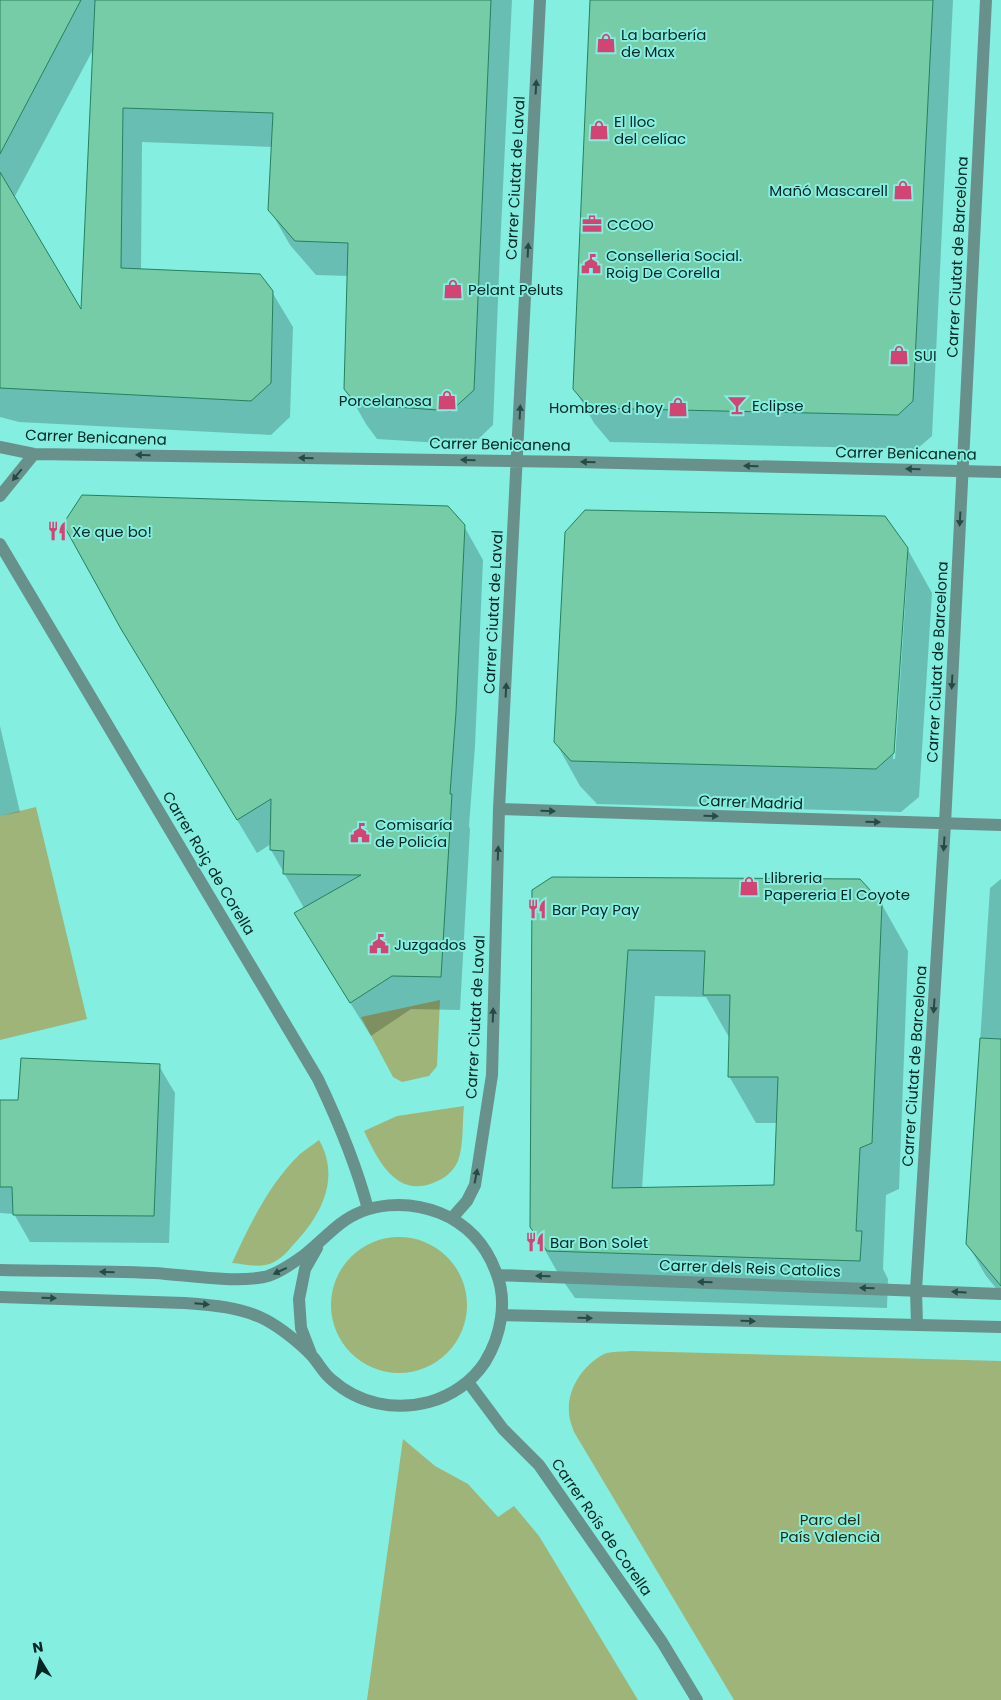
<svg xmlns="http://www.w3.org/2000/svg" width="1001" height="1700" font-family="Poppins,sans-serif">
<rect width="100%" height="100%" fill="#84eee0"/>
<path fill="#9fb479" d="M 36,807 L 87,1019 L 0,1040 L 0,816 Z
M 440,1000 L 437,1066 L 429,1076 L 402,1082 L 393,1077 L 361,1017 Z
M 464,1106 C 462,1123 464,1145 458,1161 C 453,1172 444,1179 433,1183 C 395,1198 377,1158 364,1131 L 397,1116 Z
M 319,1140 C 341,1178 321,1216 294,1244 C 288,1251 282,1258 274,1262 C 262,1269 245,1264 232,1263 C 250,1224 269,1184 300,1154 C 306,1149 313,1145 319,1140 Z
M331 1305a68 68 0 1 1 136 0a68 68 0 1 1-136 0Z
M 631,1351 L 1001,1361 L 1001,1700 L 734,1700 L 574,1432 C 572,1426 569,1419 569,1412 C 567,1389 583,1365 604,1354 C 611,1351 623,1352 631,1351 Z
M 403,1439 L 435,1466 L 468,1484 L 498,1517 L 514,1506 L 539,1536 L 638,1700 L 367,1700 Z"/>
<path fill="#0003" fill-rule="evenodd" d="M 0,0 L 512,0 L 500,250 L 493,425 L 472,445 L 377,439 L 366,424 L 346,389 L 348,276 L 316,275 L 290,245 L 270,210 L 273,147 L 142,142 L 141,270 L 272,292 L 293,327 L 290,417 L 271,435 L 19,422 L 0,417 ZM 94,48 L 83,313 L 14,198 Z
M 591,0 L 953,0 L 932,436 L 917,449 L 610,442 L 594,423 L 574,388 Z
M 464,526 L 483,560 L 475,746 L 469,826 L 470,829 L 460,1010 L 411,1009 L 371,1036 L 315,947 L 304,908 L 271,850 L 271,844 L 257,853 L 142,663 Z
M 907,548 L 932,593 L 919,797 L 901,812 L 597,804 L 580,786 L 555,741 ZM 906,560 L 908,560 L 895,759 L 893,759 Z
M 0,726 L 20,812 L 0,816 Z
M 1001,879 L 1001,1294 L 986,1276 L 967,1243 L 990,888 Z
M 534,891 L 881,903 L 908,951 L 899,1189 L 886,1195 L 883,1269 L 888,1279 L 887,1308 L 575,1298 L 559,1275 L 532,1227 ZM 655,996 L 706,997 L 730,1039 L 729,1076 L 756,1123 L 778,1123 L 776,1186 L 642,1189 Z
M 159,1066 L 175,1093 L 169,1243 L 30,1242 L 14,1214 L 0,1213 L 0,1101 L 19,1102 Z"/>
<path fill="#75cca6" stroke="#24815f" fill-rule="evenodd" d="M 0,0 L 81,0 L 0,154 Z
M 95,0 L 491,0 L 474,390 L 451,411 L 356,404 L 344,389 L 348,243 L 295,241 L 268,210 L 273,113 L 123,108 L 121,268 L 260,274 L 273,291 L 271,383 L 251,401 L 0,388 L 0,172 L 81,309 Z
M 590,0 L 933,0 L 913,401 L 898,415 L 589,408 L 573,389 Z
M 82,495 L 448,506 L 465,525 L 456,712 L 450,794 L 452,794 L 441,977 L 392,976 L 350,1003 L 294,913 L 361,875 L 283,874 L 284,851 L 270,850 L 271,799 L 237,820 L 121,629 L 63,524 Z
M 585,510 L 885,516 L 908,548 L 894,753 L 876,769 L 571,761 L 554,742 L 565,532 Z
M 552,877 L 860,879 L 882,903 L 872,1143 L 860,1148 L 856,1231 L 862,1231 L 860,1261 L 547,1251 L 530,1227 L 532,890 ZM 628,950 L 705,951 L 703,995 L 730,995 L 728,1077 L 778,1077 L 774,1185 L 612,1188 Z
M 980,1038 L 1001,1039 L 1001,1286 L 966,1244 Z
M 21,1058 L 160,1064 L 154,1216 L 13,1215 L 12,1187 L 0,1187 L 0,1100 L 18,1100 Z"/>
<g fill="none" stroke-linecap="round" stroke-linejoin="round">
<path stroke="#67918a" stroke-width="12" d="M 0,447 L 34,454 L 576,462 L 1001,472
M 0,496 L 34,454
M 0,544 L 318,1079 C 338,1121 356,1164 368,1209
M 499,809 L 1001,825
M 452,1218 L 467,1201 L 475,1185 L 492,1075 L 499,809 L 540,0
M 917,1325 L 916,1290 L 945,824 L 986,0
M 468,1382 L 503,1429 L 539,1465 L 662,1642 L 697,1700"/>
<path stroke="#67918a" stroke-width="12" d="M 0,1270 C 51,1271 103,1271 154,1273 C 187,1275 232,1283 264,1277 C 278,1274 291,1264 303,1256 C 316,1246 327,1234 340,1224 C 368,1202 408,1200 440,1213 C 467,1224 486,1245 496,1272 C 508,1301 501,1336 485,1362 C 472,1382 451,1396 429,1402 C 395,1411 359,1404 332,1380 C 324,1374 319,1364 313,1357 C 301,1344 281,1328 266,1320 C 241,1307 212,1305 184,1303 L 0,1297
M 498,1275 L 1001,1294
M 502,1315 L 1001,1327
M 311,1354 L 301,1328 L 299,1299 L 305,1269 L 317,1248"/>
</g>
<defs><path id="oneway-solid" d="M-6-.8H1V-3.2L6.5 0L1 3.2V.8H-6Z" transform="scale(1.25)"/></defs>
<g fill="#254b46">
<use href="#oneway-solid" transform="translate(536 87) rotate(-87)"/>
<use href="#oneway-solid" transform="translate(528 250) rotate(-87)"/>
<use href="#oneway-solid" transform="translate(520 412) rotate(-87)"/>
<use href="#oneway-solid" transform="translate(143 455) rotate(-179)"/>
<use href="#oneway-solid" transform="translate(306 458) rotate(-179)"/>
<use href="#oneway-solid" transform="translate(468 460) rotate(-179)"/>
<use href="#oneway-solid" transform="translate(588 462) rotate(-179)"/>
<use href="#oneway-solid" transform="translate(751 466) rotate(-179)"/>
<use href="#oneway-solid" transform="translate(913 469) rotate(-178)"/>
<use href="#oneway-solid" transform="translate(17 475) rotate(129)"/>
<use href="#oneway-solid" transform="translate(960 519) rotate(93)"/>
<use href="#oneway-solid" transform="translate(952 682) rotate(93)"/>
<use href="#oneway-solid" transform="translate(506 690) rotate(-87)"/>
<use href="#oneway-solid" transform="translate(548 811) rotate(2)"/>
<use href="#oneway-solid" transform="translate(711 816) rotate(2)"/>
<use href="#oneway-solid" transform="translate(873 822) rotate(2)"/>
<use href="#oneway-solid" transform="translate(944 844) rotate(94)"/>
<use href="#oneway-solid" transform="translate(498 853) rotate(-88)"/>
<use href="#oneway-solid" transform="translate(934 1006) rotate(94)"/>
<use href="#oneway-solid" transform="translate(493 1015) rotate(-88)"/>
<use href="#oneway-solid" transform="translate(476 1176) rotate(-79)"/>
<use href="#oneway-solid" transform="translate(280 1271) rotate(155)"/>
<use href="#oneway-solid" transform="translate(107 1272) rotate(-179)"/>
<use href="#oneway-solid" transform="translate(543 1276) rotate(-178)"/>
<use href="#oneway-solid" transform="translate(705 1282) rotate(-178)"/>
<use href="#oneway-solid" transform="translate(867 1288) rotate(-178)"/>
<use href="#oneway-solid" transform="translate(959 1292) rotate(-177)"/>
<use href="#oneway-solid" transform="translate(49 1298) rotate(2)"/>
<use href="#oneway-solid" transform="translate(202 1304) rotate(5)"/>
<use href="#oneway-solid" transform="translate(585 1318) rotate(1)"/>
<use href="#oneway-solid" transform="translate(748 1321) rotate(1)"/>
</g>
<defs>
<symbol id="shop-bare" viewBox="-9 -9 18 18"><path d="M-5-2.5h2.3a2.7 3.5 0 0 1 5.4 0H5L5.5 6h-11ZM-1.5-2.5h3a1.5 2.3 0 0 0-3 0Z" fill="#d14473" stroke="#84eee0" stroke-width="2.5" paint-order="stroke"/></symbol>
<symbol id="office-bare" viewBox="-9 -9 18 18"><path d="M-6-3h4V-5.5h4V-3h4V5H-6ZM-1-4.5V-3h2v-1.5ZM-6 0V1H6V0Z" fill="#d14473" stroke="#84eee0" stroke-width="2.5" paint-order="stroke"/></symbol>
<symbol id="civic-bare" viewBox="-9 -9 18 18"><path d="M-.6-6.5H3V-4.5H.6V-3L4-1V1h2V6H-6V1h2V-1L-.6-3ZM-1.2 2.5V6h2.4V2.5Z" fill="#d14473" stroke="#84eee0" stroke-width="2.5" paint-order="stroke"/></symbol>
<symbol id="bar-bare" viewBox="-9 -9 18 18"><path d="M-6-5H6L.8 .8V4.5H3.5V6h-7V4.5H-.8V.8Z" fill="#d14473" stroke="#84eee0" stroke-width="2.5" paint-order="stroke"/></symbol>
<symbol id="restaurant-bare" viewBox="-9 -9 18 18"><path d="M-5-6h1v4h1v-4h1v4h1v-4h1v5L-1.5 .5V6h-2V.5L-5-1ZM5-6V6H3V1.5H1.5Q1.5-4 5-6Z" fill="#d14473" stroke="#84eee0" stroke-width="2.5" paint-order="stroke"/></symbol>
</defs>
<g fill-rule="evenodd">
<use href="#shop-bare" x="592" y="29" width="28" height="28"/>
<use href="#shop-bare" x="585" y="116" width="28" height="28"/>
<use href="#shop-bare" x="889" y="176" width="28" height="28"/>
<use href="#office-bare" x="578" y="210" width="28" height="28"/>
<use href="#civic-bare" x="577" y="250" width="28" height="28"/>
<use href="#shop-bare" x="439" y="275" width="28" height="28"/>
<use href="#shop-bare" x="885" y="341" width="28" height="28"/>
<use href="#shop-bare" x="433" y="386" width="28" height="28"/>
<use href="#bar-bare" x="723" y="391" width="28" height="28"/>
<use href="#shop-bare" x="664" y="393" width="28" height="28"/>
<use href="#restaurant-bare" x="43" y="517" width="28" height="28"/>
<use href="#civic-bare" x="346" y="819" width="28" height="28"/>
<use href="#shop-bare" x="735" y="872" width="28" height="28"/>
<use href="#restaurant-bare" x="523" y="895" width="28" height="28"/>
<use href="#civic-bare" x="365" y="930" width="28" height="28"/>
<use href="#restaurant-bare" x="521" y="1228" width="28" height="28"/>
</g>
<g text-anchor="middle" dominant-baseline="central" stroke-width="4" stroke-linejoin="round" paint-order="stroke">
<g font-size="15" fill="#022622" stroke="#84eee0" text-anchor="start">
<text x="621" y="34">La barbería<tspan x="621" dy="17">de Max</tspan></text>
<text x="614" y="121">El lloc<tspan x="614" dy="17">del celíac</tspan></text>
<text x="888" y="190" text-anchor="end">Mañó Mascarell</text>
<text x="607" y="224">CCOO</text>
<text x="606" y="255">Conselleria Social.<tspan x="606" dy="17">Roig De Corella</tspan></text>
<text x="468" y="289">Pelant Peluts</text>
<text x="914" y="355">SUI</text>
<text x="432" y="400" text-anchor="end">Porcelanosa</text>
<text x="752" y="405">Eclipse</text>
<text x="663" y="407" text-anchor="end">Hombres d hoy</text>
<text x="72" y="531">Xe que bo!</text>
<text x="375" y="824">Comisaría<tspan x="375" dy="17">de Policía</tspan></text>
<text x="764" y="877">Llibreria<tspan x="764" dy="17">Papereria El Coyote</tspan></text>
<text x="552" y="909">Bar Pay Pay</text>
<text x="394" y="944">Juzgados</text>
<text x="550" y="1242">Bar Bon Solet</text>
</g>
<g font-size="15" fill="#022622" stroke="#84eee0">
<text transform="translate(515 178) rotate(-87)">Carrer Ciutat de Laval</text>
<text transform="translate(957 257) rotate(-87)">Carrer Ciutat de Barcelona</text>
<text transform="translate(96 437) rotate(2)">Carrer Benicanena</text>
<text transform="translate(500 444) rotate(1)">Carrer Benicanena</text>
<text transform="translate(906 453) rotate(1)">Carrer Benicanena</text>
<text transform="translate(493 612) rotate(-87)">Carrer Ciutat de Laval</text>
<text transform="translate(937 662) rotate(-87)">Carrer Ciutat de Barcelona</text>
<text transform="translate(751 802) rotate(2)">Carrer Madrid</text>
<text transform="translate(209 863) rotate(59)">Carrer Roiç de Corella</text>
<text transform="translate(475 1017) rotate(-87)">Carrer Ciutat de Laval</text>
<text transform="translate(914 1066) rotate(-86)">Carrer Ciutat de Barcelona</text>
<text transform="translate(750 1268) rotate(2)">Carrer dels Reis Catolics</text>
<text transform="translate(602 1527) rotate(55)">Carrer Roís de Corella</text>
</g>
<g font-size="15" fill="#232d0d" stroke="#84eee0">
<text x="830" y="1519">Parc del<tspan x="830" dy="17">País Valencià</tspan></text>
</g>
</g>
<g transform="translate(40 1660) rotate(350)" stroke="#84eee0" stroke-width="4" paint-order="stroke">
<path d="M0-4L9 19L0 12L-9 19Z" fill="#022622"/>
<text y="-8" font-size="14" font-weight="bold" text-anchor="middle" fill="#022622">N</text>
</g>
</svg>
